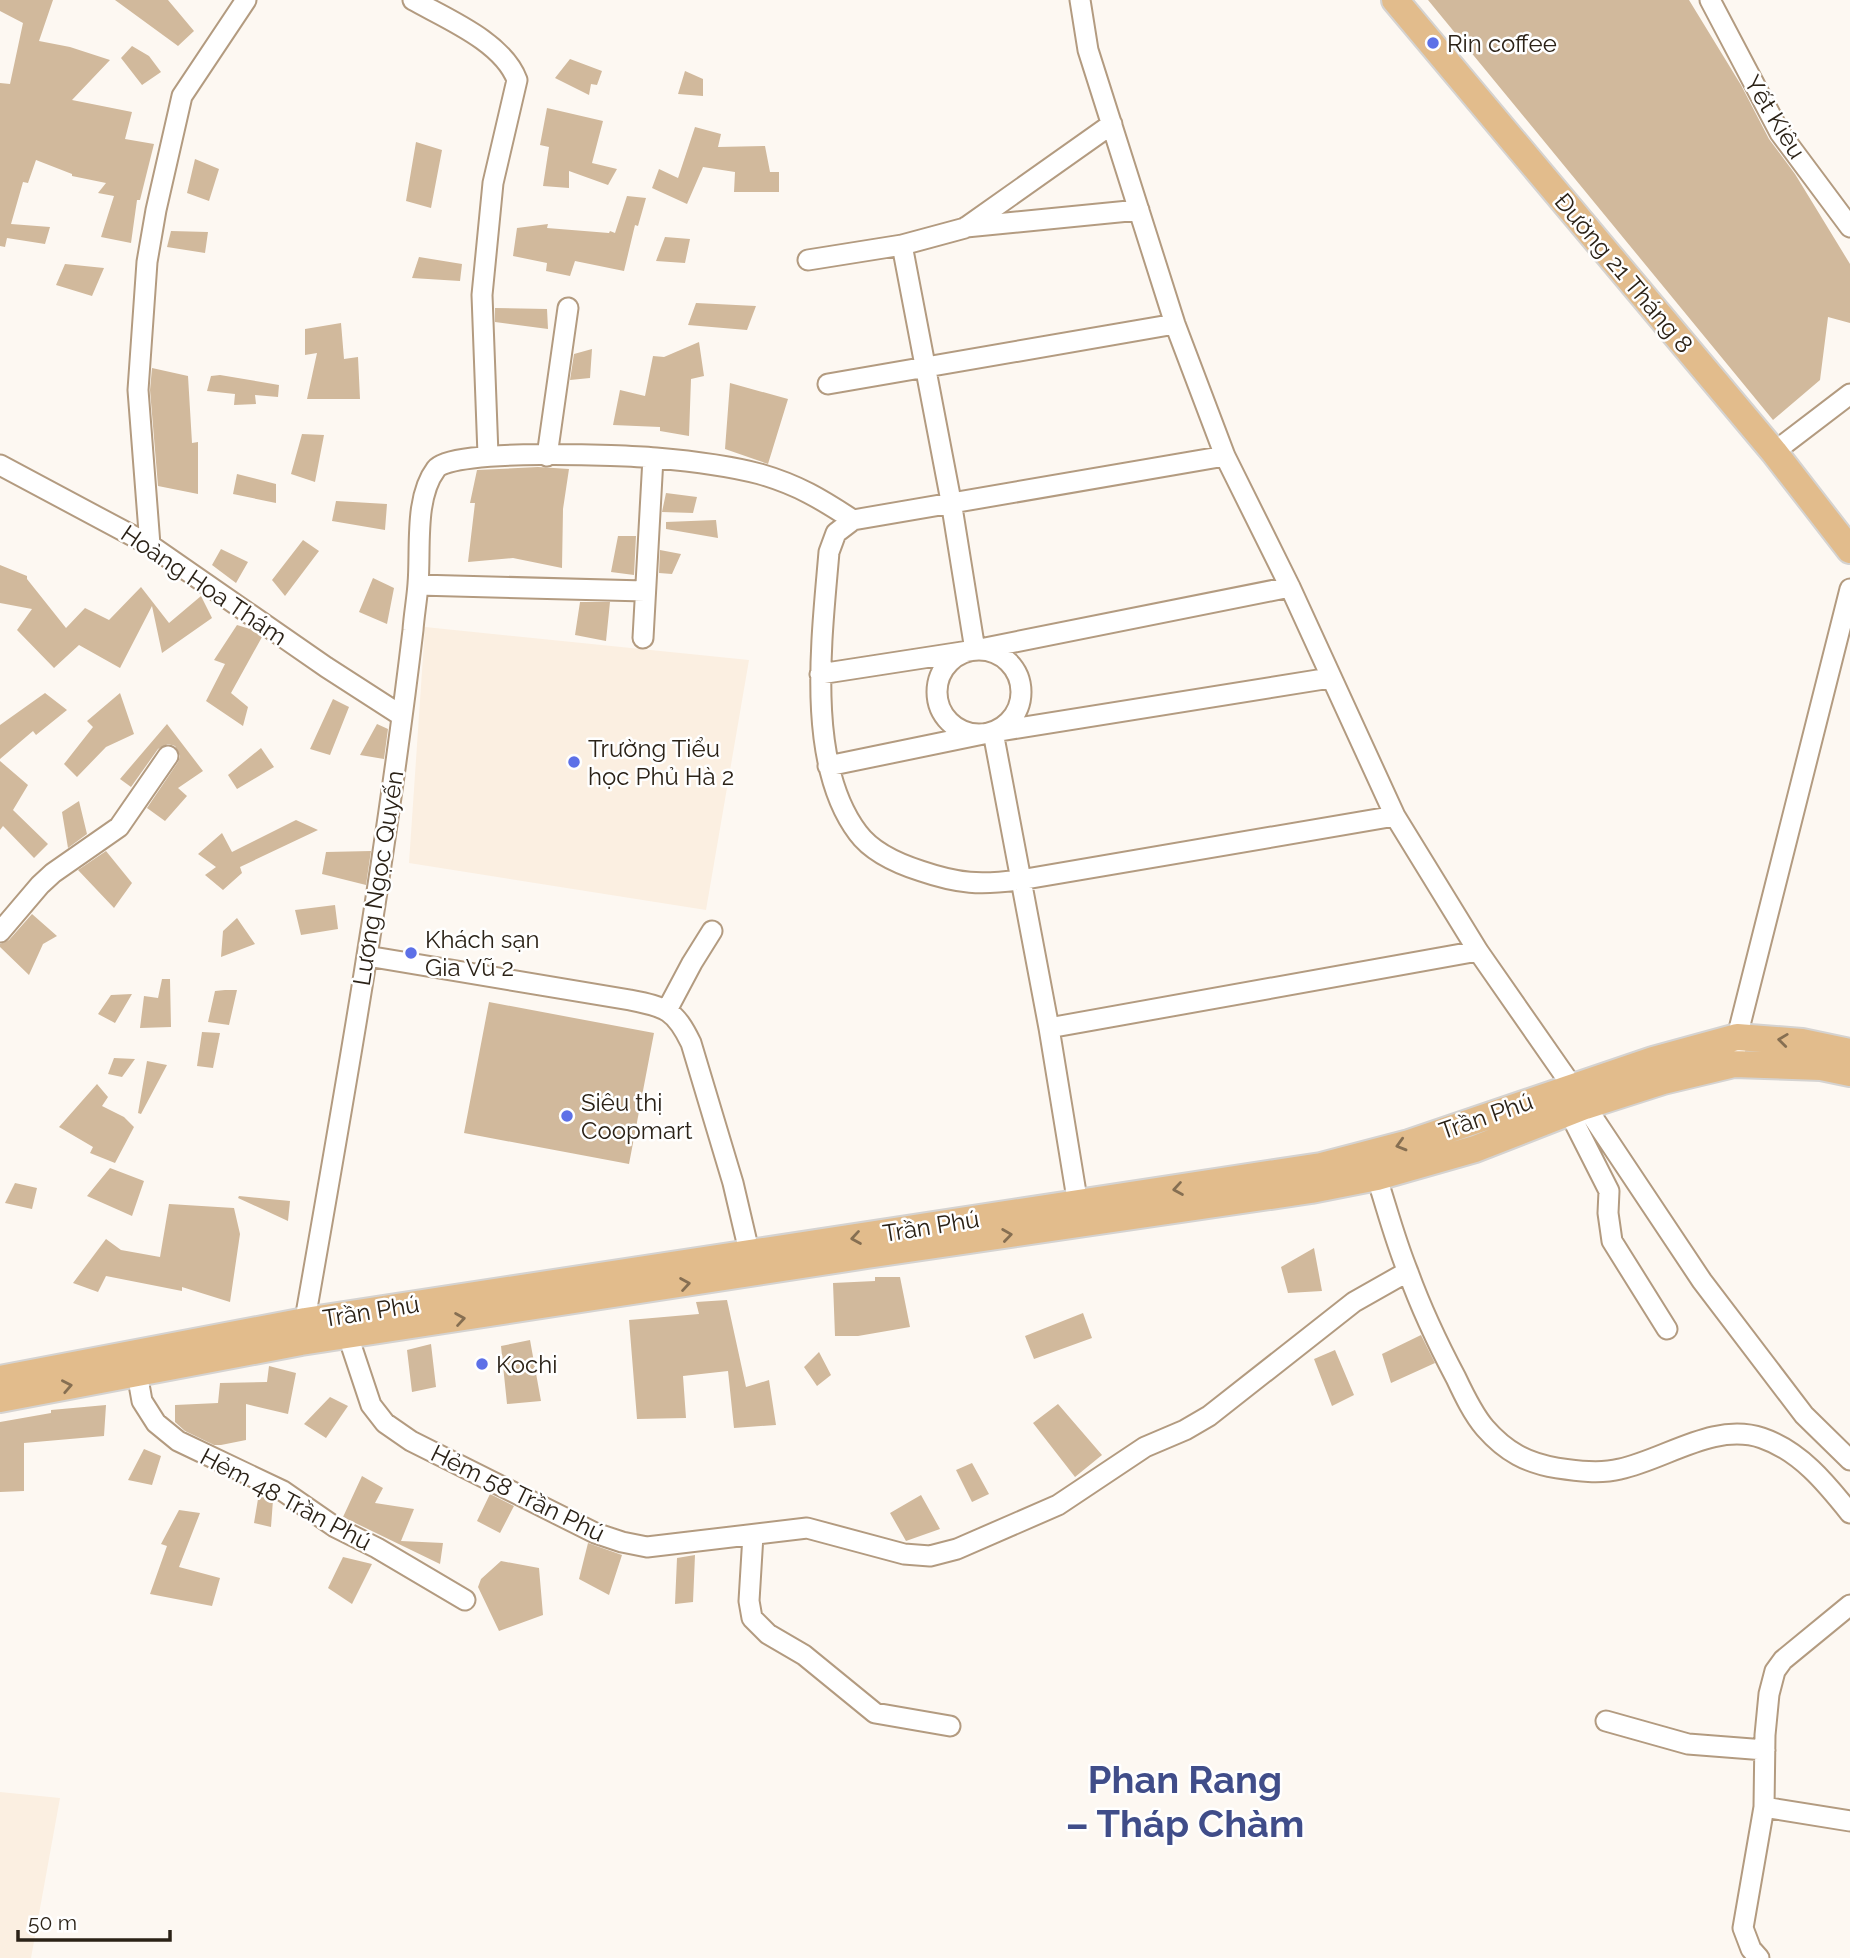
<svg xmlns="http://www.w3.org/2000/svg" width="1850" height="1958" font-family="Raleway,sans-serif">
<rect width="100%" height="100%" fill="#fdf8f2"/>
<path fill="#fbefe1" d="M 425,627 L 749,660 L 706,910 L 409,863 Z
M 0,1792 L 60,1798 L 31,1958 L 0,1958 Z"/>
<path fill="#d1b99c" d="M 0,0 L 53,0 L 39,41 L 70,47 L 110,60 L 72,100 L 132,112 L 125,139 L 154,144 L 140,200 L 137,200 L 131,243 L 101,237 L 114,196 L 98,193 L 106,183 L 72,176 L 72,174 L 36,160 L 28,183 L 23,182 L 11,224 L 50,227 L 45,244 L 7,238 L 5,247 L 0,246 L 0,83 L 10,84 L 23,23 L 0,11 Z
M 115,0 L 168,0 L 194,31 L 178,46 Z
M 1428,0 L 1689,0 L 1741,85 L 1769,139 L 1795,174 L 1850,264 L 1850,323 L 1828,317 L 1820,380 L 1773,420 Z
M 132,46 L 149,56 L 161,72 L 142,85 L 121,58 Z
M 570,59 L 602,71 L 597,85 L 591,84 L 589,95 L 555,78 Z
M 685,71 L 703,79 L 703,96 L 678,94 Z
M 547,108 L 603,121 L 592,163 L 617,169 L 608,185 L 569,171 L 569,188 L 543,186 L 549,147 L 540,145 Z
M 695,127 L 721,134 L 718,147 L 765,146 L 770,172 L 779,172 L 779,192 L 734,192 L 735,172 L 703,167 L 687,204 L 652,188 L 659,169 L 678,178 Z
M 416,142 L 442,150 L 431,208 L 406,201 Z
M 195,159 L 219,169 L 209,201 L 187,193 Z
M 627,196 L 646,198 L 638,226 L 635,225 L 624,271 L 575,261 L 570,276 L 546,271 L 547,263 L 513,256 L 517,228 L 548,224 L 547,228 L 609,233 L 610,231 L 615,233 Z
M 171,231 L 208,232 L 205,253 L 167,247 Z
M 665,237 L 690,239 L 685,263 L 656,261 Z
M 419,257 L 462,264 L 460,281 L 412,278 Z
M 65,264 L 104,268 L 92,296 L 56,285 Z
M 696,303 L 756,306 L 747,330 L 688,325 Z
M 495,308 L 547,309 L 548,329 L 495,322 Z
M 341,323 L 344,359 L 358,357 L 360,399 L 307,399 L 317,353 L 305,355 L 305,329 Z
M 699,342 L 704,376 L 691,379 L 689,436 L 660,431 L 660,427 L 613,425 L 620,390 L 645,396 L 653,356 L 664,357 Z
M 592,349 L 590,378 L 570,380 L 574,354 Z
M 152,368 L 188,376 L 192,443 L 198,442 L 198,494 L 158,486 L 150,390 Z
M 220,375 L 279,385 L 278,397 L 255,395 L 256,404 L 234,405 L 235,394 L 207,391 L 211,376 Z
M 730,383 L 788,399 L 768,464 L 725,449 Z
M 302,434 L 324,435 L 315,482 L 291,474 Z
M 538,467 L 569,469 L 563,509 L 562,568 L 513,558 L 468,562 L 475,503 L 470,503 L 477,470 Z
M 237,474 L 276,484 L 276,503 L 233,494 Z
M 666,493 L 697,497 L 693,513 L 662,512 Z
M 336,501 L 387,504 L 385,530 L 332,521 Z
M 716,520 L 718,538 L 666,529 L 666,522 Z
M 618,536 L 636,536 L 634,575 L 611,572 Z
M 303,540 L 319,551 L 285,596 L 272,580 Z
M 221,549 L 248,562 L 236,583 L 212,565 Z
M 660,550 L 681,554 L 672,574 L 659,573 Z
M 0,565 L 27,576 L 27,579 L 66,628 L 85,608 L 109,620 L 141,587 L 169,623 L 201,596 L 212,618 L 162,653 L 152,606 L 120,668 L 79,645 L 54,668 L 17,630 L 32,609 L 0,603 Z
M 373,578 L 394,588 L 387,624 L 359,612 Z
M 580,602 L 610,602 L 606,641 L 575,635 Z
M 237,625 L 250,629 L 262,637 L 231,693 L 248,707 L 243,726 L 206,701 L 225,664 L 214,660 Z
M 45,693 L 67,710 L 36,735 L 33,731 L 0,759 L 0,725 Z
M 120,693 L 134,734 L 106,747 L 77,777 L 64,764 L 93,727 L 87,721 Z
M 333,699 L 349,707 L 330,755 L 310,749 Z
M 167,724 L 203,771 L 178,788 L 187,796 L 165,821 L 147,808 L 178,762 L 180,756 L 175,746 L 168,744 L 158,749 L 131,787 L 120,779 Z
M 377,724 L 388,729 L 384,759 L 360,755 Z
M 261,748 L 274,767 L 237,789 L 228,775 Z
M 0,761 L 28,785 L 13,810 L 48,844 L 34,858 L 3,826 L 0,830 Z
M 79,801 L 87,834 L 68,848 L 62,812 Z
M 296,820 L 318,830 L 240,867 L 242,873 L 223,890 L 205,875 L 216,867 L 198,854 L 222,833 L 232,852 Z
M 106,851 L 132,883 L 114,908 L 78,870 Z
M 371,851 L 366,885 L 322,874 L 326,852 Z
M 335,905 L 338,929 L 301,935 L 295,910 Z
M 32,914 L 57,936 L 43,944 L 29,975 L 0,947 L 0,944 L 9,940 Z
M 237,918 L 255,944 L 221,957 L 223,931 Z
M 162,979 L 170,979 L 171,1027 L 140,1028 L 144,996 L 158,998 Z
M 225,990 L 237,990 L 229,1025 L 208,1022 L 215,991 Z
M 132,994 L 115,1023 L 98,1014 L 111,995 Z
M 489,1002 L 654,1033 L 629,1164 L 464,1133 Z
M 202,1032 L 220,1033 L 213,1068 L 197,1066 Z
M 114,1058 L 135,1059 L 122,1077 L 108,1074 Z
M 147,1061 L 167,1065 L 141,1114 L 138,1113 Z
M 97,1084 L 108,1097 L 102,1106 L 124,1117 L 134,1127 L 115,1163 L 90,1153 L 93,1147 L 59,1127 Z
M 110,1168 L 144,1181 L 132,1216 L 87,1196 Z
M 15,1183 L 37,1188 L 32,1209 L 5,1203 Z
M 239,1196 L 290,1201 L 288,1221 L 238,1198 Z
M 169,1204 L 234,1208 L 240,1234 L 230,1302 L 182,1287 L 182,1291 L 106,1276 L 98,1292 L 73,1283 L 106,1239 L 121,1250 L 160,1257 Z
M 1314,1248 L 1322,1291 L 1288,1293 L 1281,1267 Z
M 875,1277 L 900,1277 L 910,1327 L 858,1336 L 835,1336 L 833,1283 L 875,1281 Z
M 727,1300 L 746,1387 L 769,1380 L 776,1425 L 734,1428 L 728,1371 L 683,1376 L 686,1418 L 637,1419 L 629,1320 L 699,1314 L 696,1302 Z
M 1083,1313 L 1092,1338 L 1034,1359 L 1025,1336 Z
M 1421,1335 L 1435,1363 L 1391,1383 L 1382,1354 Z
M 530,1340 L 541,1401 L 507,1404 L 501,1346 Z
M 431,1344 L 436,1387 L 412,1392 L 407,1350 Z
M 1335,1350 L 1354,1395 L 1332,1406 L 1314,1359 Z
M 819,1352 L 831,1375 L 817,1386 L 804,1367 Z
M 269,1366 L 296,1373 L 288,1414 L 246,1404 L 246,1440 L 221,1445 L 214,1445 L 185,1431 L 175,1422 L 175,1405 L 218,1403 L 220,1383 L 267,1382 Z
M 330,1397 L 348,1406 L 326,1438 L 304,1424 Z
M 1058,1404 L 1102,1455 L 1075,1477 L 1033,1423 Z
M 106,1405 L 104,1436 L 24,1443 L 24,1491 L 0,1492 L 0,1422 L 51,1413 L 51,1410 Z
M 144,1449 L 161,1456 L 152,1485 L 128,1480 Z
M 972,1463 L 989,1494 L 972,1502 L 956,1470 Z
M 362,1476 L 383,1488 L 375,1503 L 414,1509 L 401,1541 L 443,1543 L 440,1564 L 343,1517 Z
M 259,1493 L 273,1500 L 271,1527 L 254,1523 Z
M 490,1494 L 514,1506 L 500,1533 L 477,1521 Z
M 921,1495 L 940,1529 L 906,1541 L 890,1513 Z
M 179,1510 L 200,1513 L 179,1567 L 220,1578 L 212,1606 L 150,1594 L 167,1546 L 161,1544 Z
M 588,1543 L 622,1555 L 609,1595 L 579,1579 Z
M 695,1555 L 693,1602 L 675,1604 L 677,1558 Z
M 343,1557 L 372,1564 L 352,1604 L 328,1588 Z
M 501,1561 L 539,1568 L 543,1615 L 499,1631 L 478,1587 L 481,1579 Z"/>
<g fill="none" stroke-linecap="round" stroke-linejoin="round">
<defs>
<path id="minor" d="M 413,0 C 447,19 503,42 517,80 L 493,183 L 482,295 L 488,455
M 1080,0 L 1088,50 L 1175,324 L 1225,456 L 1290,587 L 1395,816 L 1478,951 L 1572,1086 L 1702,1281 L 1804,1415 L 1850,1460
M 1710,0 L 1780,133 L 1850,227
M 966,227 L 1139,210
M 902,245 L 951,501 L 975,650
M 808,260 L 902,245 L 965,228 L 1112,124
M 828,384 L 1175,324
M 1774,452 L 1850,394
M 547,456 L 568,308
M 1225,456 L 853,520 L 836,533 L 829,552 C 822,636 805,763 858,833 C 872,852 899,864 921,871 C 959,884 980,885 1020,880 L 1395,816
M 0,465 L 150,545 L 326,667 L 402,716
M 150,545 L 138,390 L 147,262 L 156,210 L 182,96 L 246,0
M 418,585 L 645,591
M 643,638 L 653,458
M937 692a42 42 0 1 1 84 0a42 42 0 1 1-84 0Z
M 820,674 L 975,650 L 1290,587
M 993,732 L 1049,1028 L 1080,1217
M 828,766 L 993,732 L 1330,678
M 0,932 L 40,885 L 53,873 L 119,827 L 168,756
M 367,956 L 630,1000 C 666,1007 675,1010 691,1043 L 733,1183 L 752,1264
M 667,1010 L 692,963 L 712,931
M 1049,1028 L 1478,951
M 1736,1049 L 1737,1037 L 1850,589
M 1569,1112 L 1609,1191 L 1608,1213 L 1612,1241 L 1667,1329
M 1373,1166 C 1385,1201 1394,1238 1408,1272 C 1421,1308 1438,1344 1456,1378 C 1464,1395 1473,1414 1485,1428 C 1506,1452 1527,1463 1557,1468 C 1577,1471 1600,1474 1620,1469 C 1666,1459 1714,1422 1762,1438 C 1800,1451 1826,1483 1850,1513
M 303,1331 C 344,1098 385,865 413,630 C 414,615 417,599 418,584 C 421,549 414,498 436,469 C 451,448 625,455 656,458 C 691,461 726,465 760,474 C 798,485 821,499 853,520
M 348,1336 L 371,1405 L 385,1423 L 411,1441 L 595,1533 L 622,1542 L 647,1547 L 807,1528 L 904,1554 L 930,1556 L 957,1549 L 1058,1505 L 1145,1447 L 1185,1430 L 1209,1416 L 1354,1302 L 1407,1272
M 137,1373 L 142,1401 L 156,1423 L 178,1441 L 283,1491 L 335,1527 L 377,1548 L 465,1600
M 753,1535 L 749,1601 L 752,1618 L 768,1634 L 804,1655 L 875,1713 L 950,1726
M 1606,1721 L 1688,1744 L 1765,1750
M 1764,1807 L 1850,1821
M 1759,1958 L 1751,1949 L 1743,1928 L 1764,1807 L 1765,1735 L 1769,1694 L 1775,1671 L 1783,1660 L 1850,1605"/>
<path id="major" d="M 1395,0 L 1774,452 L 1850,550
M 0,1379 L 305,1321 L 1321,1166 L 1409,1143 L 1653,1060 L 1737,1037 L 1802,1042 L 1850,1052
M 0,1399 L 301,1342 L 867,1255 L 1311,1190 L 1377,1177 L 1475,1149 L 1585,1106 L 1663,1081 L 1734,1064 L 1821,1067 L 1850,1073"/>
</defs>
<use href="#minor" stroke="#b39b80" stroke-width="23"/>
<use href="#major" stroke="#d5d3d1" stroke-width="30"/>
<use href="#minor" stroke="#fff" stroke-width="19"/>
<use href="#major" stroke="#e2bc8c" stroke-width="26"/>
</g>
<defs><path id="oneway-chevron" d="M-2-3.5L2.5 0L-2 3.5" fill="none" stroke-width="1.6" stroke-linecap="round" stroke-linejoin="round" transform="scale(1.75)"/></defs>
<g stroke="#866f52">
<use href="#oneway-chevron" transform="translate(1783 1040) rotate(-173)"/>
<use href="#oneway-chevron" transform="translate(1401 1145) rotate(164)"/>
<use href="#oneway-chevron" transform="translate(1178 1189) rotate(171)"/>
<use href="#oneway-chevron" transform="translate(1007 1235) rotate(-8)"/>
<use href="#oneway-chevron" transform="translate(856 1238) rotate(171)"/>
<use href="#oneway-chevron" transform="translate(685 1284) rotate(-9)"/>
<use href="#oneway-chevron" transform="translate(460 1319) rotate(-9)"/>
<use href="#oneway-chevron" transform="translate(67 1386) rotate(-11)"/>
</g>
<g fill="#5d70e7" stroke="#fff" stroke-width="2.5">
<circle cx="1433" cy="43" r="7"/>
<circle cx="574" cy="762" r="7"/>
<circle cx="411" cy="953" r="7"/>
<circle cx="567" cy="1116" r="7"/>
<circle cx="482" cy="1364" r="7"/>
</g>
<g text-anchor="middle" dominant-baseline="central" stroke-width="5" stroke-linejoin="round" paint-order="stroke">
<g font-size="24" fill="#2b2217" stroke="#fff" text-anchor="start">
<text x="1447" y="43">Rin coffee</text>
<text x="588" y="748">Trường Tiểu<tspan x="588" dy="28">học Phủ Hà 2</tspan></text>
<text x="425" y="939">Khách sạn<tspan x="425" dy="28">Gia Vũ 2</tspan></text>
<text x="581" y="1102">Siêu thị<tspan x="581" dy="28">Coopmart</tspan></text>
<text x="496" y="1364">Kochi</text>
</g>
<g font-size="24" fill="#2b2217" stroke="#fff">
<text transform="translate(1775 117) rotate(58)">Yết Kiêu</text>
<text transform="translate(1624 273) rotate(50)">Đường 21 Tháng 8</text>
<text transform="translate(204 585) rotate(34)">Hoàng Hoa Thám</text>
<text transform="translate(378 878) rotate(-81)">Lương Ngọc Quyến</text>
<text transform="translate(1486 1116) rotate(-19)">Trần Phú</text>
<text transform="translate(931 1226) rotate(-9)">Trần Phú</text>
<text transform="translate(371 1311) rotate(-9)">Trần Phú</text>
<text transform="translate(518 1493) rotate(26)">Hẻm 58 Trần Phú</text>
<text transform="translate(286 1499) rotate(28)">Hẻm 48 Trần Phú</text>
</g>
<g font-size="38" font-weight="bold" fill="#404d89" stroke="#fff">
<text x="1185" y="1779">Phan Rang<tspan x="1185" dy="44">– Tháp Chàm</tspan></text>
</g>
</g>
<path d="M18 1930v10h152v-10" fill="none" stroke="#2b2217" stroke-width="3.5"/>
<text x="28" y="1930" font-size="21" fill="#2b2217" stroke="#ffffff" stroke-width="5" paint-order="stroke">50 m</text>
</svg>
